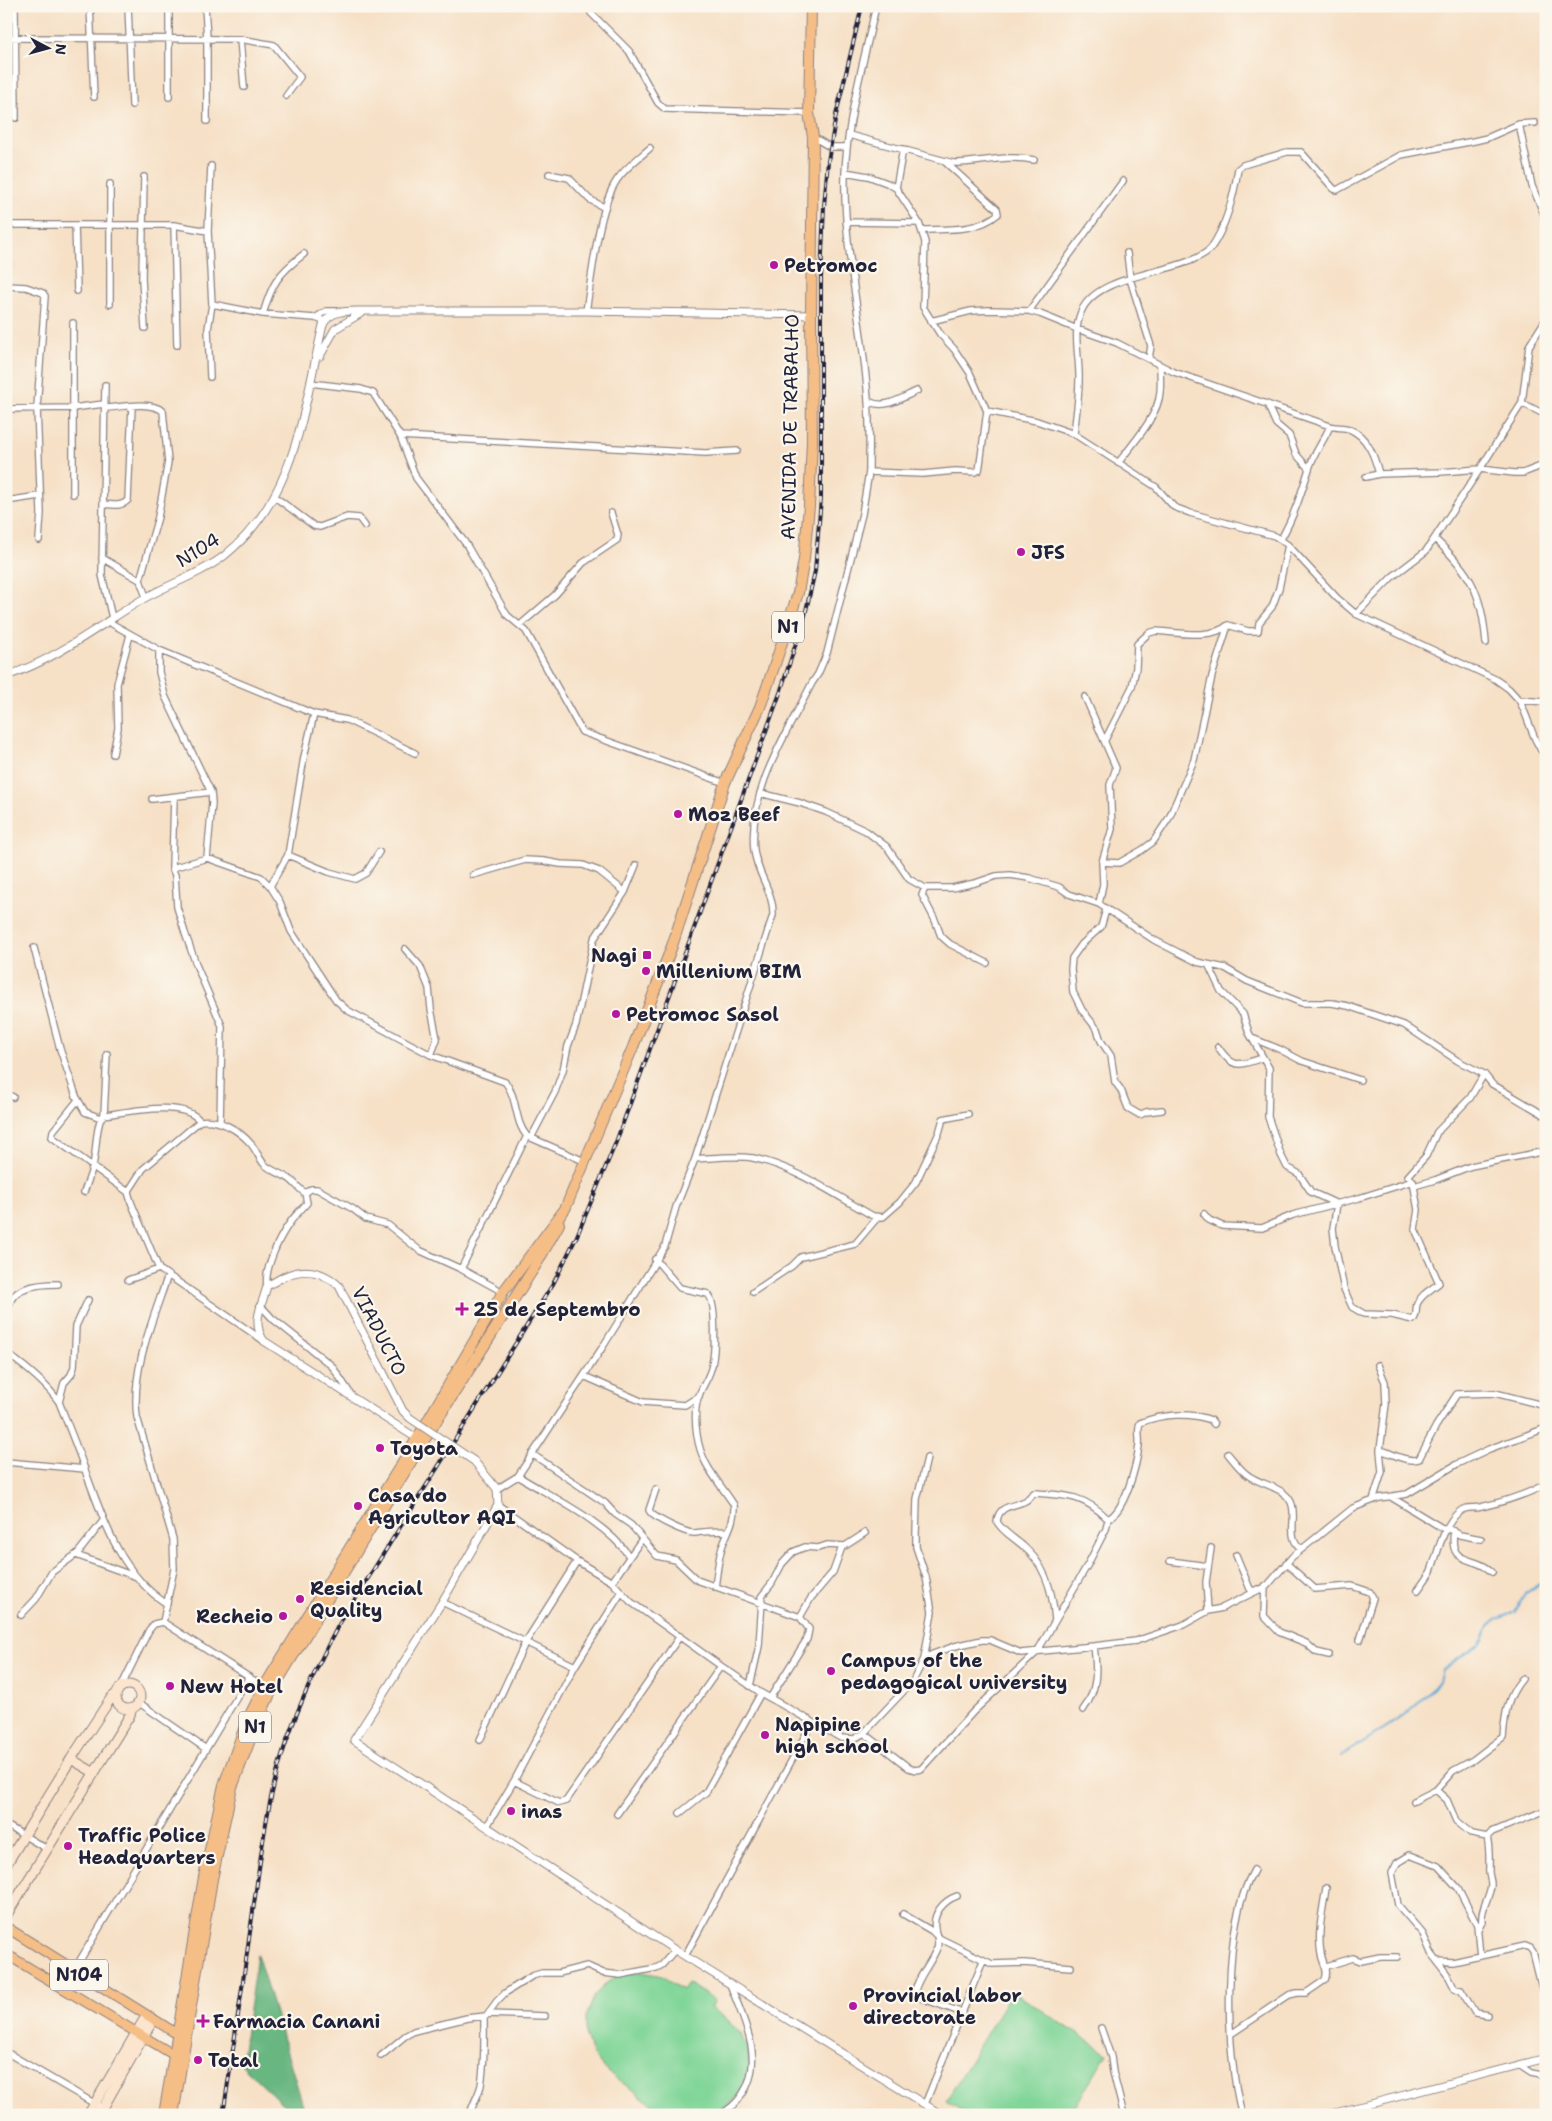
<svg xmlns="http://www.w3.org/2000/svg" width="1552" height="2121" font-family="'Shantell Sans',sans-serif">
<rect width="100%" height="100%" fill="#fbf7ec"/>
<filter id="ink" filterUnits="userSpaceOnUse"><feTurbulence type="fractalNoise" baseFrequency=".02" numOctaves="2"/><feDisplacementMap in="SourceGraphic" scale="10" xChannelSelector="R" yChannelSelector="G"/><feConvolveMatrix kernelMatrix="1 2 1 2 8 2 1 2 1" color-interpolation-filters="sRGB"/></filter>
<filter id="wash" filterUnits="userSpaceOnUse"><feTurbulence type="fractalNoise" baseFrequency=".0096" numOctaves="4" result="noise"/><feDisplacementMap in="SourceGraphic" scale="20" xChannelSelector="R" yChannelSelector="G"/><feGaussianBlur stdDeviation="1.12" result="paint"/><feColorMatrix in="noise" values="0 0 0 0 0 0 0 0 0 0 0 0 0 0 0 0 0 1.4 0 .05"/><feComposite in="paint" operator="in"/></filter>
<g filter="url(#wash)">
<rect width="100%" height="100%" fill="#f6e0c6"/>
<path fill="#80d598" stroke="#517c6a" d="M 642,1972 L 662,1976 L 682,1990 L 687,1983 L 714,2000 L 710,2008 L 726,2018 L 739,2032 L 748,2048 L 749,2066 L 743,2086 L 735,2100 L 724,2111 L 716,2115 L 667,2115 L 609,2073 L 592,2054 L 586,2037 L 586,2017 L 594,1997 L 604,1985 L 619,1974 Z
M 1012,1991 L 1107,2053 L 1070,2115 L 969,2115 L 946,2101 Z"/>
<path fill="#68b680" stroke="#456c5e" d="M 257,1954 L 306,2115 L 292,2115 C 276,2096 258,2082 241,2064 Z"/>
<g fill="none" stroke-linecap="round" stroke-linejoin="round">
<path stroke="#5ea7d5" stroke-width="2" d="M 1341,1756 L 1399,1719 L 1430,1692 L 1439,1681 L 1442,1670 L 1480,1644 L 1490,1625 L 1495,1620 L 1515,1612 L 1525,1594 L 1546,1579"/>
</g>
</g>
<g filter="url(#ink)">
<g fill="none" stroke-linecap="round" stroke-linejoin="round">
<defs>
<path id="minor" d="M 15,6 L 16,118
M 90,6 L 94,97
M 128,6 L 132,105
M 169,6 L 169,97
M 205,6 L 207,39 L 207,121
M 588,6 L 591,13 L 629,51 L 658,103 L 665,109 L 809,113
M 6,38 L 240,39 L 274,45 L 300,77 L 286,96
M 240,39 L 244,87
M 1519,124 L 1532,186 L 1544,214 L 1546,227
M 849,135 L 953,163 C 981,163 1006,154 1034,160
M 813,137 L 830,147 L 847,147
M 845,172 L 868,176 L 887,183 L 896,188 L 919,223 L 925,242 L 923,307 L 940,334 L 954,349 L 970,373 L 987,411 L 980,464 L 979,470 L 975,472 L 955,471 L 923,474 L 869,472 C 869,448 870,424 868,400 C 863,324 843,250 845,174 C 847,118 864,61 876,6
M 549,174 L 569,178 L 589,199 L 605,208
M 144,177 L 142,279 L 145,328
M 110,184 L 110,304
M 896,188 L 903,149
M 846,222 L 919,223
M 6,225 L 174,225 L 208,231
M 75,225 L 77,291
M 174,225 L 177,345
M 922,230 C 948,229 977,232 998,214 L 997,209 L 944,161
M 1127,253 L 1130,279 L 1151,346 L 1149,358
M 6,269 L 9,225
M 6,286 L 26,287 L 43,293 L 45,296 L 37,408 L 41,513 L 39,540
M 212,304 L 263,314 L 315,318 L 325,321
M 586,311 C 592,277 598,208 617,180 C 625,168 639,158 650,148
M 1029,311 L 1123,181
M 263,314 C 272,283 278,274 304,254
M 315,318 L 326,311 L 338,311
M 931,321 L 971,311 L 989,310 L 1029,311 L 1040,314 L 1077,329 L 1117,343 L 1174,372 L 1330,426 C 1336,428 1344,427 1349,429 C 1368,436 1375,458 1379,474 L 1440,472 L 1480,469 L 1522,403 L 1529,346 L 1546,319
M 210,377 L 208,329 L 212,304 L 208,231 L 211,166
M 310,383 L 361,389 L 373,393 L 400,436 L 416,478 L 466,544 L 507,615 L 526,631 L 582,732 L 725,783
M 105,385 L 102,575 L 112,618
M 868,401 C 885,410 901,398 917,391
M 1522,403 L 1546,415
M 1268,406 L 1276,424 L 1289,435 L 1296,454 L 1309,469
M 105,408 C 122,407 149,401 163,411 L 168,462 L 158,517 L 140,580 L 146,597
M 6,409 L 72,408 L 104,404
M 987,411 L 1037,421 L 1074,434 L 1156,487 L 1174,507 L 1190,513 L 1275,536 L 1288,545 L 1337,598 L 1356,614 L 1495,679 L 1509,689 L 1519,700 L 1546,702
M 1074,434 C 1076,416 1079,398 1079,380 C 1080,358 1072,333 1081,312 C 1095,277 1161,274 1192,260 C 1199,257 1206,254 1211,248 C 1227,225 1234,195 1238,169 L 1243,165 L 1287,152 L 1301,152 L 1334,189 L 1337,190 L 1401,155 L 1474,141 L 1487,138 L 1519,124 L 1535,123
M 400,436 L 705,453 L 737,451
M 1118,463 C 1132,445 1159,415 1160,392 C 1161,383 1160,374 1160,365
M 1366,477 L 1379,474
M 6,490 L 6,515
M 73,494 L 73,323
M 275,497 L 314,526 L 320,527 L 347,517 L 359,518 L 365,526
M 6,501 L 39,496
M 103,504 C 112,505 122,507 128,500 L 132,406
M 1281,539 C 1294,516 1301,494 1309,469 C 1313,454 1324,441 1330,426
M 1435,539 C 1471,573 1482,593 1486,643
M 102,558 L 140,580
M 1356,614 L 1392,577 L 1426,551 L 1480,469 L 1514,473 L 1523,473 L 1546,464
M 107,621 L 159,650 L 314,714
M 520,625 L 555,595 L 583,563 L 617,540 L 618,535 L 611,513
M 159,650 L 159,672 L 165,696 L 211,792 L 212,803 L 207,858
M 1085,697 L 1116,768 L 1110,785 L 1112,829 L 1102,862 L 1103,884 L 1099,904
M 1519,700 C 1529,718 1532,740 1546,757
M 1105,740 L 1132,687 L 1136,668 L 1137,644 L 1149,633 L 1156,631 C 1175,632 1212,640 1228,625 L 1248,631 L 1258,631 L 1259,623 L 1272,607 L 1279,588 L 1288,545
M 113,754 L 118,728 L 117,684 L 130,635
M 760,793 L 800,803 L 826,812 L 866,831 L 887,847 L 909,879 L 925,888 L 952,888 L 975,883 L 996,876 L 1010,875 L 1029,878 L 1059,887 L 1069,894 L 1099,904 L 1154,940 L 1197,962 L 1225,968 L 1247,981 L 1302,1003 L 1332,1003 L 1348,1006 L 1404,1025 L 1458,1061 L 1484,1074 L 1492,1084 L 1546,1116
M 174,797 L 172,868 L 175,875 L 177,907 L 185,933 L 197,967 L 222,1026 L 220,1122
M 152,799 L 211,792
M 288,855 L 329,872 L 355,879 L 366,873 L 379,852
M 1102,862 L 1119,863 L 1142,850 L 1153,842 L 1169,818 L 1194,760 L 1212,676 L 1228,625
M 172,868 L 207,858 L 261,877 L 270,886 L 280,902 L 291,931 L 336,1000 L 347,1010 L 431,1055 L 505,1082 C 518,1097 514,1122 527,1136 L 584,1161
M 473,875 L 525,860 L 544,861 L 560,864 L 583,865 L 599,871 L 625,892
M 270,886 L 288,855 L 304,757 L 314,714 L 347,720 L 415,753
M 925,888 L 922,895 L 935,920 L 941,936 L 950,944 L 987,963
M 1106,910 L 1101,927 L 1082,944 L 1072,958 L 1071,969 L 1073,992 L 1082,1010 L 1097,1029 L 1101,1041 L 1111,1056 L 1115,1082 L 1121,1090 L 1128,1108 L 1140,1115 L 1146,1112 L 1162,1110
M 34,948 L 60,1049 L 76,1096 L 85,1112 L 101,1118 C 95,1133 97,1149 93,1165 C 91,1174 87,1183 84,1192
M 405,949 L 420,966 L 429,988 L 431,1009 L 437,1039 L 431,1055
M 1209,966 L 1221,991 L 1243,1014 L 1249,1033 L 1269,1068 L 1268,1117 L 1281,1155 L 1287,1167 L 1299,1174 L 1311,1192 L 1337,1204 L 1333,1228 L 1335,1246 L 1344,1289 L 1352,1307 L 1364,1314 L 1392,1315 L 1413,1320 C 1418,1315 1415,1310 1417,1304 C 1421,1294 1432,1289 1439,1283 L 1415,1229 L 1418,1210 L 1413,1181
M 1254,1039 L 1279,1049 L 1302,1061 L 1360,1080
M 1218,1047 C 1233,1069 1238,1066 1262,1058
M 6,1094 L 13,1097
M 78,1100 L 53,1131 L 52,1137 L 128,1192
M 104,1115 L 107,1054
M 101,1118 L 104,1115 C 128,1112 184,1099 200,1121
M 531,1138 L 555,1092 L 563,1070 L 568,1046 L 576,1025 L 594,939 L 625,892 L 636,865
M 695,1159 C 714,1158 734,1155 753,1158 C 796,1167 835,1195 873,1216 L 883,1217 L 900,1202 L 916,1182 L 939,1133 L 943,1119 L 968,1114
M 1414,1186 L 1435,1180 L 1471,1166 L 1546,1151
M 305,1193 L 311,1189 L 317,1189 L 353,1209 L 366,1219 L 388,1225 L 419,1250 L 461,1269 L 503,1292
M 1204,1214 L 1209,1220 L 1222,1226 L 1262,1228 L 1293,1215 L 1359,1198 L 1413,1181 L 1408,1176 L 1426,1156 L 1437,1132 L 1470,1098 L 1484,1074
M 655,1259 L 680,1288 L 708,1294 C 717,1303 715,1351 712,1365 C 710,1376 704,1383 700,1393 C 694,1405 695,1422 697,1435 C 701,1465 718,1480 734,1505 C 735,1521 727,1533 722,1547 C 718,1560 717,1574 715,1587
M 461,1269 L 527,1136
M 128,1280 L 159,1269
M 753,1292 L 792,1266 L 801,1257 L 855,1244 L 878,1217
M 260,1305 L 273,1319 L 332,1366 L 352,1396
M 6,1316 C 8,1311 8,1305 11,1300 C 18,1285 44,1284 58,1284
M 264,1341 L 159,1269 L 131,1202 L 128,1192 L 143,1169 L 200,1121 C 219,1118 239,1130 251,1144 C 256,1150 259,1158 264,1164 C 271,1171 283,1174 291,1180 C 295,1183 299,1189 305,1193 L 307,1203 C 301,1210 294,1216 289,1224 C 279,1238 264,1269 267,1286
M 6,1353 C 26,1367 45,1382 59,1402 C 68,1425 77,1447 85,1470 C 103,1519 120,1574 167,1604
M 584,1376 L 643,1402 L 685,1405 L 699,1396
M 59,1402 L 64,1383 L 71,1375 L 74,1367 L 76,1326 L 88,1300
M 1380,1450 C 1392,1453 1407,1463 1419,1459 L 1436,1426 L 1457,1394 L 1495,1393 L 1546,1406
M 532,1454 L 605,1503 L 615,1514 L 631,1525 L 657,1556 L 676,1560 L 697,1580 L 800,1617 L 809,1629 L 807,1639 L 770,1698
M 1228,1454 C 1234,1461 1241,1471 1249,1476 C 1262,1485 1284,1487 1291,1502 C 1298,1517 1285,1538 1302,1549
M 6,1462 L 85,1469
M 518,1476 C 553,1498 606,1522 629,1556
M 497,1489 L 518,1476 L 604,1345 L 665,1246 L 676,1207 L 695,1159 L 773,915 C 774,892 757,875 754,850 C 748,790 786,735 812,683 L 818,674 L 827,653 L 862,514 L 869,472
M 656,1489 L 649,1510 C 652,1518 687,1534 695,1533 C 706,1531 716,1531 728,1531
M 1391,1497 L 1442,1528 L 1447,1528 L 1460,1535 L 1481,1539
M 1373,1500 L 1382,1472 L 1380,1450 L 1386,1404 L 1385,1382 L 1378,1365
M 498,1505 L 577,1561 L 612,1582 L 631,1602 L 721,1666 L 761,1693 L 841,1738 L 854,1739 L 864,1733 L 913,1681 L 924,1659 L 933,1654 L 955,1646 L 982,1640 L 990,1640 L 1021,1653 L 1094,1646 L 1136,1641 L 1183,1625 L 1208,1611 L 1222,1608 L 1267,1586 L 1292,1557 L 1353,1508 L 1379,1498 L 1407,1494 L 1457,1464 L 1489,1449 L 1546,1428
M 1454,1531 C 1448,1568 1475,1554 1492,1572
M 76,1555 L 134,1576
M 1236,1555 L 1250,1589 L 1254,1591 L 1258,1589
M 1170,1561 L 1208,1566
M 1286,1563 L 1315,1589 L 1352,1586 L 1370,1592 L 1373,1598 L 1360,1640
M 612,1582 L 642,1539
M 1265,1586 L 1264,1616 L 1279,1632 L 1306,1643 L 1316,1652 L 1329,1655
M 1418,1590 C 1422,1584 1427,1578 1431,1571 C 1438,1553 1443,1525 1459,1512 C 1465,1506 1473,1509 1481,1507 C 1503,1502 1526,1495 1546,1484
M 442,1602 L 575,1666
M 1208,1611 L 1206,1582 L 1211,1548
M 21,1615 L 36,1599 L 52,1572 L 78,1553 L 103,1521
M 800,1617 L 811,1598 L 833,1572 L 842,1547
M 1055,1620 C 1053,1593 1045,1564 1023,1546 C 1014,1538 1003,1532 997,1522 C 998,1505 1013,1507 1025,1501 C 1030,1499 1029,1495 1034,1493 C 1066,1495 1084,1495 1108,1519
M 163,1622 L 174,1569 L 173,1539 L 137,1417 C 131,1369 153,1320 168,1275
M 924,1659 L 932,1612 L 926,1577 L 916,1547 L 916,1534 L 917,1499 L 927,1458
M 750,1686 L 759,1646 L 762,1601 L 761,1597 L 772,1583 L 782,1564 L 793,1552 L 805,1547 L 818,1548 L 827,1545 L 845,1546 L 865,1533
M 121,1687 L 149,1630 L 154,1624 L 163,1622 L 266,1688
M 138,1702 L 206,1749
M 1083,1710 C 1098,1690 1097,1670 1094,1646
M 864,1733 L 909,1768 L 915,1770 L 921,1769 L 974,1711 L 1037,1652 L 1088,1564 L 1106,1529 L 1108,1519 C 1125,1511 1137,1464 1139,1445 C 1140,1438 1137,1429 1140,1423 C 1161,1414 1190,1412 1211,1420 L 1214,1424
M 480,1740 L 525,1643 L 577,1561
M 514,1781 L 559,1803 L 566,1801 L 680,1636
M 1436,1790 L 1447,1800 L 1456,1821 L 1472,1834 L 1487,1837
M 1414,1801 L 1436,1790 L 1453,1771 L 1473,1760 L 1503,1737 C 1505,1714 1507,1697 1522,1679
M 680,1813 L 706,1792 L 761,1693
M 617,1814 L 721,1666
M 6,1825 L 47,1849
M 487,1826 L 514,1781 L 575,1666 L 621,1593
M 957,1896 C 943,1901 932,1914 935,1929 C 936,1937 940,1940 937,1948 C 931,1963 920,1974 915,1990 L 918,1997 L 963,2013
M 903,1914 L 932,1931 L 939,1938 L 992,1964 L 1024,1963 L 1071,1967
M 1478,1930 L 1482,1922 C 1480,1908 1491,1896 1491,1884 C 1491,1879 1488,1874 1489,1869 C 1489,1857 1490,1849 1487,1837 L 1492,1832 L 1546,1810
M 685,1956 L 812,1723
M 1480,1956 L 1477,1925 L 1458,1888 L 1438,1866 L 1410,1855 L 1397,1863 L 1392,1873 L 1398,1905 L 1423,1934 L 1431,1953 L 1437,1961 L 1453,1962 L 1525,1946 L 1530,1948 L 1533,1952 L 1546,2005
M 1437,1961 L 1449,1977 L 1455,1989 L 1461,1990 L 1475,2013 L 1488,2015
M 1327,1966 L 1353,1958 L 1361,1961 L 1380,1957 L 1397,1957
M 64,1987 L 249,1677
M 488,2014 L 545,2016
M 1101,2028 L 1111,2057 L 1113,2072 L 1124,2115
M 1231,2034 L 1289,1995 L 1297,1993 L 1306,1993 L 1325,1980 C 1329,1969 1323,1965 1321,1954 C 1317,1933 1323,1909 1326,1888
M 6,2052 L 114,2115
M 381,2056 L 405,2036 L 414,2031 L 467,2018 L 486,2016 L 497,2001 L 505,1993 L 532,1976 L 542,1973 L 559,1973 L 587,1966 L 603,1973 L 620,1975 L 656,1968 L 662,1965 L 675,1950
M 1519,2065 L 1531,2073 L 1546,2076
M 925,2104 L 983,1961
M 470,2115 C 472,2104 479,2095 481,2085 C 485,2062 484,2040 484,2017
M 719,2115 C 729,2110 736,2104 742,2095 C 766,2060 743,2019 730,1984
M 1242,2115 C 1225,2053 1222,1926 1254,1870"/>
<path id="tertiary" d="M 320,356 L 335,329 L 363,312
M 6,676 C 53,661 96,628 138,602 C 165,585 198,576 224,556 C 297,498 303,409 323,325 C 330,309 350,311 365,311 L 586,311 L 811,315
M 283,1277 L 267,1286 C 262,1306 251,1322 264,1341 L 421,1441
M 474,1461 L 497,1489 L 498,1505 L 442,1602 L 354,1740 L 675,1950 L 942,2115
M 1328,2115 L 1546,2058"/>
<path id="secondary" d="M116 1697a12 12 0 1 1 24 0a12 12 0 1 1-24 0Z
M 71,1759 L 93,1772
M 6,1865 L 71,1759 L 111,1698 L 116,1694
M 6,1916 L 130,1715 L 132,1708
M 88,2115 L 146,2016
M 99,2115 L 153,2020"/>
<path id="primary" d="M 6,1927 L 182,2037
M 6,1954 L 179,2058"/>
<path id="trunk" d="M 164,2115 L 204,1877 L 224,1785 L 247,1721 L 264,1687 L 417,1439 L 503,1292 L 565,1209 L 633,1047 L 672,946 L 725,783 L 760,707 L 775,664 L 798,593 L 804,559 L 809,506 L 812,442 L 811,315 L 813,137 L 809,113 L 811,6
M 173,2115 L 212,1879 L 232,1787 L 256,1724 L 271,1692 L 423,1442 L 537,1263 L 559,1224"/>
</defs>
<use href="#minor" stroke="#8c8180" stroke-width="8"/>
<use href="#tertiary" stroke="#8c8180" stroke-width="9"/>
<use href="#secondary" stroke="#8c8180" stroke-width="11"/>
<use href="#primary" stroke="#8c8180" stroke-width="11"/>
<use href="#trunk" stroke="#8c8180" stroke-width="12"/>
<use href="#minor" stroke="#fff" stroke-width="5.5"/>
<use href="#tertiary" stroke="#fff" stroke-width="7"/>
<use href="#secondary" stroke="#fbe5cf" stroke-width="9"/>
<use href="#primary" stroke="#f6be87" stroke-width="9"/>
<use href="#trunk" stroke="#f6be87" stroke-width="10"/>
<defs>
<path id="rail" d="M 223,2115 C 234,2045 244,1974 254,1904 C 261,1855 267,1803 282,1755 C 296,1710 316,1668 338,1626 L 553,1284 L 576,1238 L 616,1142 L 780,693 L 805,615 L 815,571 L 821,498 L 821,278 L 824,206 L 828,161 L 836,115 L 862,6"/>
</defs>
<use href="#rail" stroke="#22223b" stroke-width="4"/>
<use href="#rail" stroke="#fbf7ec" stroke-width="2" stroke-dasharray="5.5" stroke-linecap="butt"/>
<defs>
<path id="tertiary-bridge" d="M 283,1277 C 304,1267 322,1270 339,1286 L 403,1411 L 410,1418 L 474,1461"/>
</defs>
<use href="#tertiary-bridge" stroke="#8c8180" stroke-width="9" stroke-linecap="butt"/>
<use href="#tertiary-bridge" stroke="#fff" stroke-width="7"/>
</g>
</g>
<g fill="#b5179e" stroke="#fbf7ec" stroke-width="2">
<circle cx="774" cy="265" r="5"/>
<circle cx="1021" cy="552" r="5"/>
<circle cx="678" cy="814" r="5"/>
<rect x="642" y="950" width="10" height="10" rx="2.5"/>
<circle cx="646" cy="971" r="5"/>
<circle cx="616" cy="1014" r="5"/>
<path d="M459.5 1301.5h5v5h5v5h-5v5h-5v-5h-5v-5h5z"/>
<circle cx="380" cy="1448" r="5"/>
<circle cx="358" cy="1506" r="5"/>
<circle cx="300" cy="1599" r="5"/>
<circle cx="283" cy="1616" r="5"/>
<circle cx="831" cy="1671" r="5"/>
<circle cx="170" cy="1686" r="5"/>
<circle cx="765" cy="1735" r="5"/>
<circle cx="511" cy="1811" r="5"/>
<circle cx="68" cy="1846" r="5"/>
<circle cx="853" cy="2006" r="5"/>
<path d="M200.5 2013.5h5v5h5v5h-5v5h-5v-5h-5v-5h5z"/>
<circle cx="198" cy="2060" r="5"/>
</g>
<g text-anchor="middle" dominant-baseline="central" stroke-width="4.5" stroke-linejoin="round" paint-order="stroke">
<g fill="#fbf7ec" stroke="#636270" stroke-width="1">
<rect x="772" y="611.5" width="32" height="31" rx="4"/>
<rect x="239" y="1711.5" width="32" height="31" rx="4"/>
<rect x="50" y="1959.5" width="58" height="31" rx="4"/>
</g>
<g font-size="18" font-weight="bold" fill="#22223b">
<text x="788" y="627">N1</text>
<text x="255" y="1727">N1</text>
<text x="79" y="1975">N104</text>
</g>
<g font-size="19" font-weight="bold" fill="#22223b" stroke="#fbf7ec" text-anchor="start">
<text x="784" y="265">Petromoc</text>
<text x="1031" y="552">JFS</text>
<text x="688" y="814">Moz Beef</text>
<text x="637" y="955" text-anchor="end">Nagi</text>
<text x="656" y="971">Millenium BIM</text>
<text x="626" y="1014">Petromoc Sasol</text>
<text x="473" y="1309">25 de Septembro</text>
<text x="390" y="1448">Toyota</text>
<text x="368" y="1495">Casa do<tspan x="368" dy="22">Agricultor AQI</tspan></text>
<text x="310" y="1588">Residencial<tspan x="310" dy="22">Quality</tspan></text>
<text x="273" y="1616" text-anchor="end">Recheio</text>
<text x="841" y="1660">Campus of the<tspan x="841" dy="22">pedagogical university</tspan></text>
<text x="180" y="1686">New Hotel</text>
<text x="775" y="1724">Napipine<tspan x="775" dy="22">high school</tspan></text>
<text x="521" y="1811">inas</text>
<text x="78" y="1835">Traffic Police<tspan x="78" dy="22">Headquarters</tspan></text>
<text x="863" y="1995">Provincial labor<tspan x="863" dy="22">directorate</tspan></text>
<text x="213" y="2021">Farmacia Canani</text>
<text x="208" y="2060">Total</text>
</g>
<g font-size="19" fill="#22223b" stroke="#fbf7ec">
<text transform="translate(790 427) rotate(-89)">AVENIDA DE TRABALHO</text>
<text transform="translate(198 550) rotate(-32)">N104</text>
<text transform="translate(379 1331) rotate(63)">VIADUCTO</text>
</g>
</g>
<rect width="1552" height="2121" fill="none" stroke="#fbf7ec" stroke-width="25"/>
<g transform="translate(48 48) rotate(96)" stroke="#fbf7ec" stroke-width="4" paint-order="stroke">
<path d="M0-4L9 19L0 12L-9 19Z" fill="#22223b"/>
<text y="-8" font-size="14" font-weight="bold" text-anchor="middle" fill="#22223b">N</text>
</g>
</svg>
